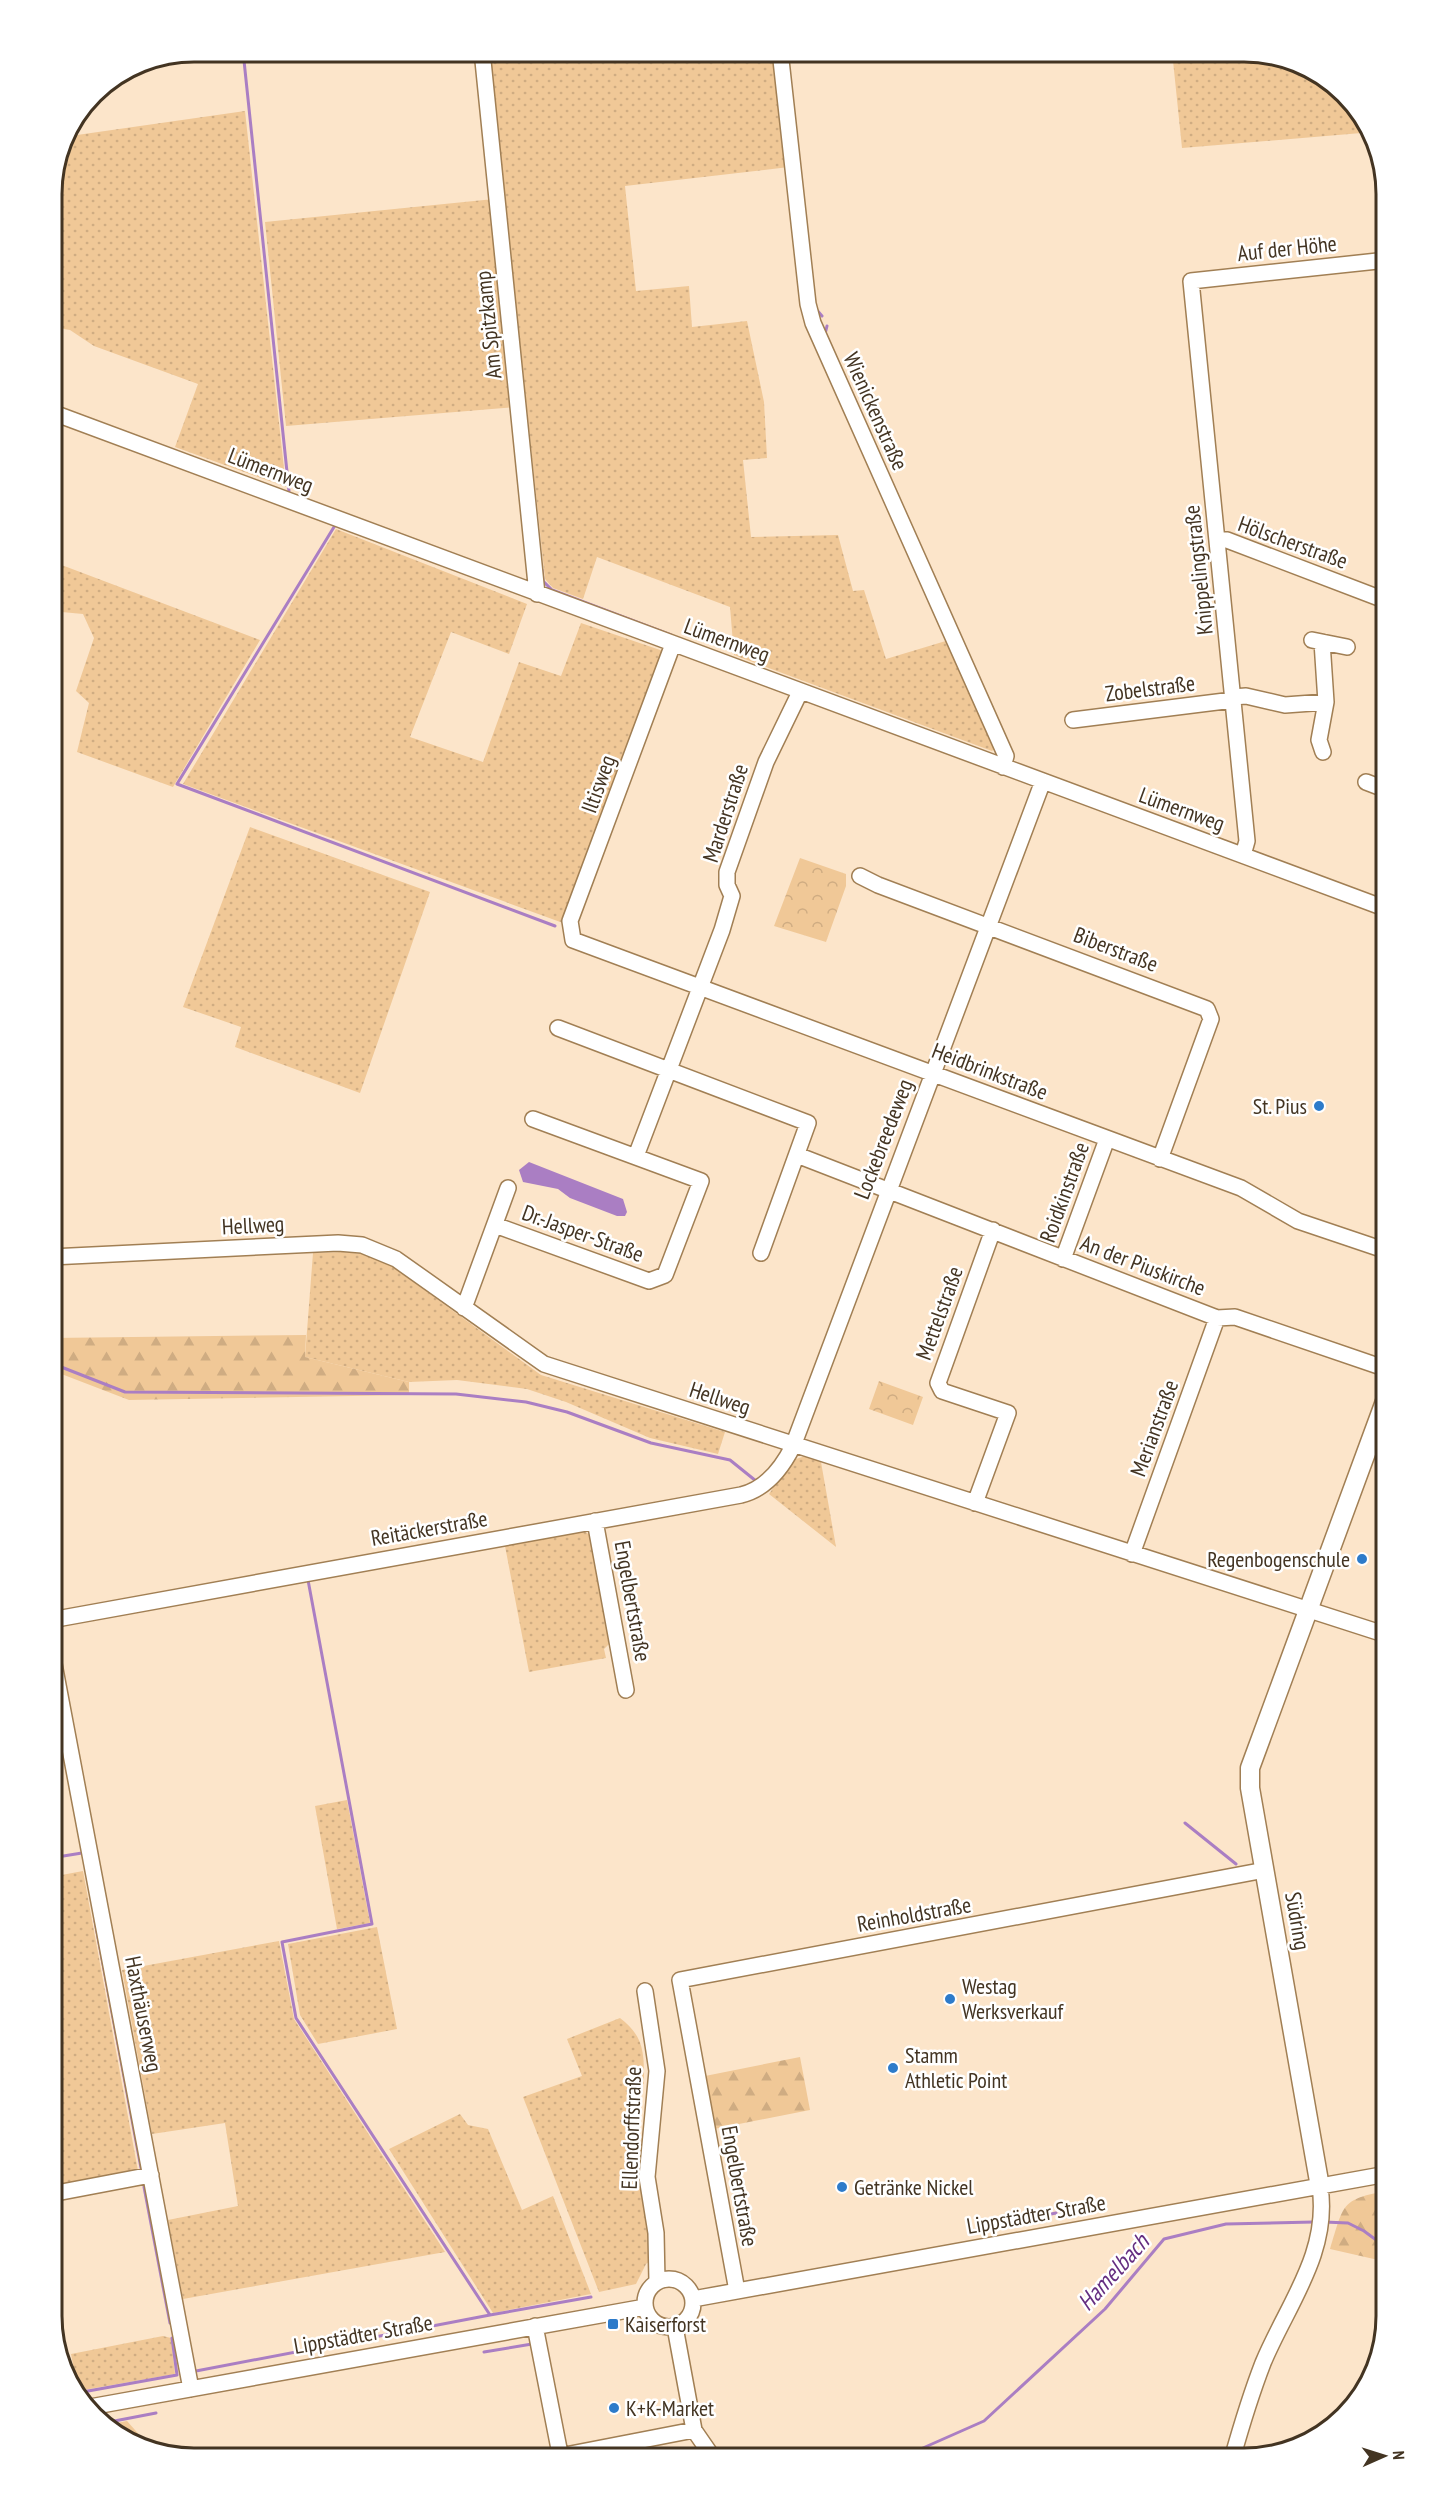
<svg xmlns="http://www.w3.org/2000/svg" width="1438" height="2510" font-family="'PT Sans Narrow',sans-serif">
<defs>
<pattern id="grass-dots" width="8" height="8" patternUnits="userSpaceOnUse" patternTransform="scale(1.5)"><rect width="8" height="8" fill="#f0c897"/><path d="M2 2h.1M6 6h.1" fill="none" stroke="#cfac82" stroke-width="1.8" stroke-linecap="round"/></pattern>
<pattern id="forest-firs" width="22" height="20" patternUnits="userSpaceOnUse" patternTransform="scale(1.5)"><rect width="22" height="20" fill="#f0c897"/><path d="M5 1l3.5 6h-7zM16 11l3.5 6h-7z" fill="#cfac82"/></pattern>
<pattern id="park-crowns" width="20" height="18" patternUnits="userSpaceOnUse" patternTransform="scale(1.5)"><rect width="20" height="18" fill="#f0c897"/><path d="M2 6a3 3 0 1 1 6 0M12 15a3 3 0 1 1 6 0" fill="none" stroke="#cfac82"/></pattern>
</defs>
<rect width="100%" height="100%" fill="#fce5ca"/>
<path fill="url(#grass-dots)" d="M 489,51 L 776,51 L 789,167 L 625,186 L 636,291 L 689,286 L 692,327 L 747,321 L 764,402 L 767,458 L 743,460 L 751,537 L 838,535 L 853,591 L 864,590 L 886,659 L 949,640 L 996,747 L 992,751 L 734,655 L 730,607 L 597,557 L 583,599 L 553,588 L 545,579 Z
M 1172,51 L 1255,51 L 1324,75 L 1373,132 L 1182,148 Z
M 245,111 L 286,487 L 175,447 L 198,384 L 94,346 L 70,330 L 51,327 L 51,184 L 63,137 Z
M 494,199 L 517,407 L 286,426 L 265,222 Z
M 336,529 L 527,604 L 509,654 L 451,632 L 410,737 L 483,762 L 519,662 L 561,676 L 581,623 L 666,652 L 563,923 L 183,784 Z
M 51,561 L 260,640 L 173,787 L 77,752 L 89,703 L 76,691 L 94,638 L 83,614 L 51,611 Z
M 250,827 L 430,892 L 360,1093 L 235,1047 L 241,1027 L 183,1007 Z
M 342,1252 L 363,1254 L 393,1267 L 541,1375 L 725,1432 L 718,1454 L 650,1438 L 566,1402 L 527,1389 L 457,1380 L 409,1382 L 305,1357 L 313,1253 Z
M 805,1456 L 821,1462 L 836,1547 L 769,1494 L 793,1460 Z
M 584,1531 L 594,1538 L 613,1640 L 604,1649 L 606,1658 L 529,1672 L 505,1546 Z
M 51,1694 L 60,1742 L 51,1743 Z
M 347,1800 L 370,1923 L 337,1929 L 315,1806 Z
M 83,1871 L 138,2171 L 51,2189 L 51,1877 Z
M 377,1927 L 397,2029 L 318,2044 L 300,2015 L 288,1944 Z
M 279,1941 L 294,2019 L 445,2252 L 183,2299 L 168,2220 L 238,2206 L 225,2123 L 152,2134 L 122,1970 Z
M 620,2018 C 645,2037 644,2054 644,2084 L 628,2089 C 635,2107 627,2118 630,2135 C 638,2177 649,2218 652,2260 L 646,2264 L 636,2284 L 599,2292 L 523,2097 L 582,2076 L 567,2039 Z
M 460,2114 L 468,2125 L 488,2129 L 522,2210 L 553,2196 L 591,2294 L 493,2313 L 389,2149 Z
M 163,2336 L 171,2338 L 175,2374 L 78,2391 L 71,2354 Z
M 127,2421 L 151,2448 L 114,2435 L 106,2425 Z"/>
<path fill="url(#forest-firs)" d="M 306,1335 L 305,1357 L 409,1382 L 409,1395 L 129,1400 L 51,1370 L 51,1338 Z
M 800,2057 L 810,2110 L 714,2129 L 705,2076 Z
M 1387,2191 L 1387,2262 L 1330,2249 C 1344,2205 1340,2199 1387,2191 Z"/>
<path fill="url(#park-crowns)" d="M 800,858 L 846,874 L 846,886 L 826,942 L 774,926 Z
M 879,1381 L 923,1397 L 913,1425 L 869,1409 Z"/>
<path fill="#aa7ec3" d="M 529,1162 L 623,1199 L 627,1212 L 625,1216 L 617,1216 L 570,1198 L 558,1189 L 523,1182 L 519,1170 Z"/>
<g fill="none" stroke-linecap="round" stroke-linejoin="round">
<path stroke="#aa7ec3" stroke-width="3" d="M 243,51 L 289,491
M 816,309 L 822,316
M 825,334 L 827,326
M 334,527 L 177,784 L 555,926
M 542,570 L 543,581 L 552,590 L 671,635
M 51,1363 L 125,1392 L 456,1394 L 526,1402 L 567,1412 L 651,1443 L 730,1460 L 756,1481
M 308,1580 L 372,1924 L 282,1942 L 296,2018 L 490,2315 L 591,2297
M 1185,1823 L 1236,1864
M 51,1858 L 82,1853 L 83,1855
M 95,1921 L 141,2168
M 144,2187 L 170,2323
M 1324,2222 L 1348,2223 L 1364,2231 L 1387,2248
M 977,2229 L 1056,2213
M 484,2352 L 532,2344
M 196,2371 L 490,2315
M 77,2393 L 177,2375 L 172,2338
M 104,2423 L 156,2413
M 898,2459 L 984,2421 L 1105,2309 L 1164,2239 L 1226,2224 L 1314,2222"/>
<defs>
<path id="minor" d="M 482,51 L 537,594
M 780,51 L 808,304 L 813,323 L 1006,756 L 1003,767
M 51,412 L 1387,909
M 1218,539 L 1227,540 L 1387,601
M 1312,640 L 1347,647
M 1322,642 L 1326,702 L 1319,740 L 1323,752
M 673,644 L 570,921 L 573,940 L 1241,1188 L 1298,1221 L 1387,1251
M 1233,697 L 1246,696 L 1285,705 L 1326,702
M 1073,720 L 1233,700
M 1366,782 L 1387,790
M 1243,855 L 1247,841 L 1191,281 L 1387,260
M 860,876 L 878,885 L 1207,1009 L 1211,1019 L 1160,1159
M 558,1028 L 808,1123 L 761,1253
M 797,1155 L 1217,1318 L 1235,1317 L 1387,1369
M 636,1156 L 722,930 L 732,896 L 727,885 L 727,872 L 766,762 L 800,692
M 495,1225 L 649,1281 L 665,1275 L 701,1181 L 533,1119
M 51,1257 L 338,1243 L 362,1245 L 396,1259 L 544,1364 L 1387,1635
M 1063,1259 L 1107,1139
M 464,1308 L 508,1188
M 975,1503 L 1008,1413 L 942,1391 L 938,1383 L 993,1230
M 595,1521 L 626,1690
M 1132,1554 L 1217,1318
M 51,1620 L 741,1495 C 766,1489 782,1468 793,1446 L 1043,781
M 51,1648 L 191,2389
M 645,1991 L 657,2071 L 647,2177 L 656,2233 L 657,2282
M 51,2194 L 151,2175
M645 2303a24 24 0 1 1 48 0a24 24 0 1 1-48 0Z
M 737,2291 L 680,1980 L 1265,1870
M 693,2299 L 1387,2174
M 535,2326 L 561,2459
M 675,2327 L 694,2430 L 714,2459
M 90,2407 L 645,2307
M 560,2456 L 694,2430
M 1232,2459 C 1241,2427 1251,2394 1263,2363 C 1287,2305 1330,2253 1320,2187"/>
<path id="major" d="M 1320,2187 L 1250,1788 L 1250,1768 L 1387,1396"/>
</defs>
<use href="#minor" stroke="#a17f54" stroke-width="18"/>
<use href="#major" stroke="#a17f54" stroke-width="21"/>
<use href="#minor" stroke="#fff" stroke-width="15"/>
<use href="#major" stroke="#fff" stroke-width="18"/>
</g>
<g fill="#2d7bca" stroke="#fff" stroke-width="2">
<circle cx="1319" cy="1106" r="6"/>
<circle cx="1362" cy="1559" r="6"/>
<circle cx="950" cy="1999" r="6"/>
<circle cx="893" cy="2068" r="6"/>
<circle cx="842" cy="2187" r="6"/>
<rect x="607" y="2318" width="12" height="12" rx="3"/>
<circle cx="614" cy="2408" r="6"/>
</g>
<g text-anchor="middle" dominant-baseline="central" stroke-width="5" stroke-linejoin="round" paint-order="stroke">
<g font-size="22" fill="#433422" stroke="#fff">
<text transform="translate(1287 248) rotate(-6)">Auf der Höhe</text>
<text transform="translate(488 325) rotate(-96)">Am Spitzkamp</text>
<text transform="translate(876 411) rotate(66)">Wienickenstraße</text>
<text transform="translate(271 470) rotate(21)">Lümernweg</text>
<text transform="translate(1293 542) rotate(20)">Hölscherstraße</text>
<text transform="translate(1198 570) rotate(-96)">Knippelingstraße</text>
<text transform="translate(727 640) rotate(20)">Lümernweg</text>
<text transform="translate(1150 688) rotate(-7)">Zobelstraße</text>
<text transform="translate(598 784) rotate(-70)">Iltisweg</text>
<text transform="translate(1182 809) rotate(20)">Lümernweg</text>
<text transform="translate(725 813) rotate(-72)">Marderstraße</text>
<text transform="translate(1116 949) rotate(21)">Biberstraße</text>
<text transform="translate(990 1071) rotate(21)">Heidbrinkstraße</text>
<text transform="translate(883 1139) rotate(-69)">Lockebreedeweg</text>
<text transform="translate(1064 1192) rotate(-70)">Roidkinstraße</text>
<text transform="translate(253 1225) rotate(-3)">Hellweg</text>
<text transform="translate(583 1233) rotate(20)">Dr.-Jasper-Straße</text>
<text transform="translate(1143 1265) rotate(21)">An der Piuskirche</text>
<text transform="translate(939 1313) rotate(-70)">Mettelstraße</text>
<text transform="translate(720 1398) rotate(18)">Hellweg</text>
<text transform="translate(1154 1428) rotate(-70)">Merianstraße</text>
<text transform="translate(429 1528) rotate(-10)">Reitäckerstraße</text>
<text transform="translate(633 1601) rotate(80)">Engelbertstraße</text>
<text transform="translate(914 1914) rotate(-10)">Reinholdstraße</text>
<text transform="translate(1298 1921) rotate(80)">Südring</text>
<text transform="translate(144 2014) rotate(79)">Haxthäuserweg</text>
<text transform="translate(631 2128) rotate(-88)">Ellendorffstraße</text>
<text transform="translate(740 2186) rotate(80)">Engelbertstraße</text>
<text transform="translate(1036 2214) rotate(-10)">Lippstädter Straße</text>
<text transform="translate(363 2334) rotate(-10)">Lippstädter Straße</text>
</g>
<g font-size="22" fill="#433422" stroke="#fff" text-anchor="start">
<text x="1307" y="1106" text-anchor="end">St. Pius</text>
<text x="1350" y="1559" text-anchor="end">Regenbogenschule</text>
<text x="962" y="1986">Westag<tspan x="962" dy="25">Werksverkauf</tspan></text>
<text x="905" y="2055">Stamm<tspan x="905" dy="25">Athletic Point</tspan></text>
<text x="854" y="2187">Getränke Nickel</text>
<text x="625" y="2324">Kaiserforst</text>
<text x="626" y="2408">K+K-Market</text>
</g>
<g font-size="24" font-style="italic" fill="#652e81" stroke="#fff">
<text transform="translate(1113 2272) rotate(-48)">Hamelbach</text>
</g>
</g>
<path d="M0 0H1438V2510H0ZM194 62H1244A132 132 0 0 1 1376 194V2316A132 132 0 0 1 1244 2448H194A132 132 0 0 1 62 2316V194A132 132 0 0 1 194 62Z" fill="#fff" fill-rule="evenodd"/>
<path fill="none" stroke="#433422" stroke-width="3" d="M194 62H1244A132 132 0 0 1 1376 194V2316A132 132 0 0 1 1244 2448H194A132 132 0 0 1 62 2316V194A132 132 0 0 1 194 62Z"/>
<g transform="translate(1384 2456) rotate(87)" stroke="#ffffff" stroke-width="4.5" paint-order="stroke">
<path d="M0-4.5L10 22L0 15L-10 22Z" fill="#433422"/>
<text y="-9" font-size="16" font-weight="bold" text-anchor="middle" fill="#433422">N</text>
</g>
</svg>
